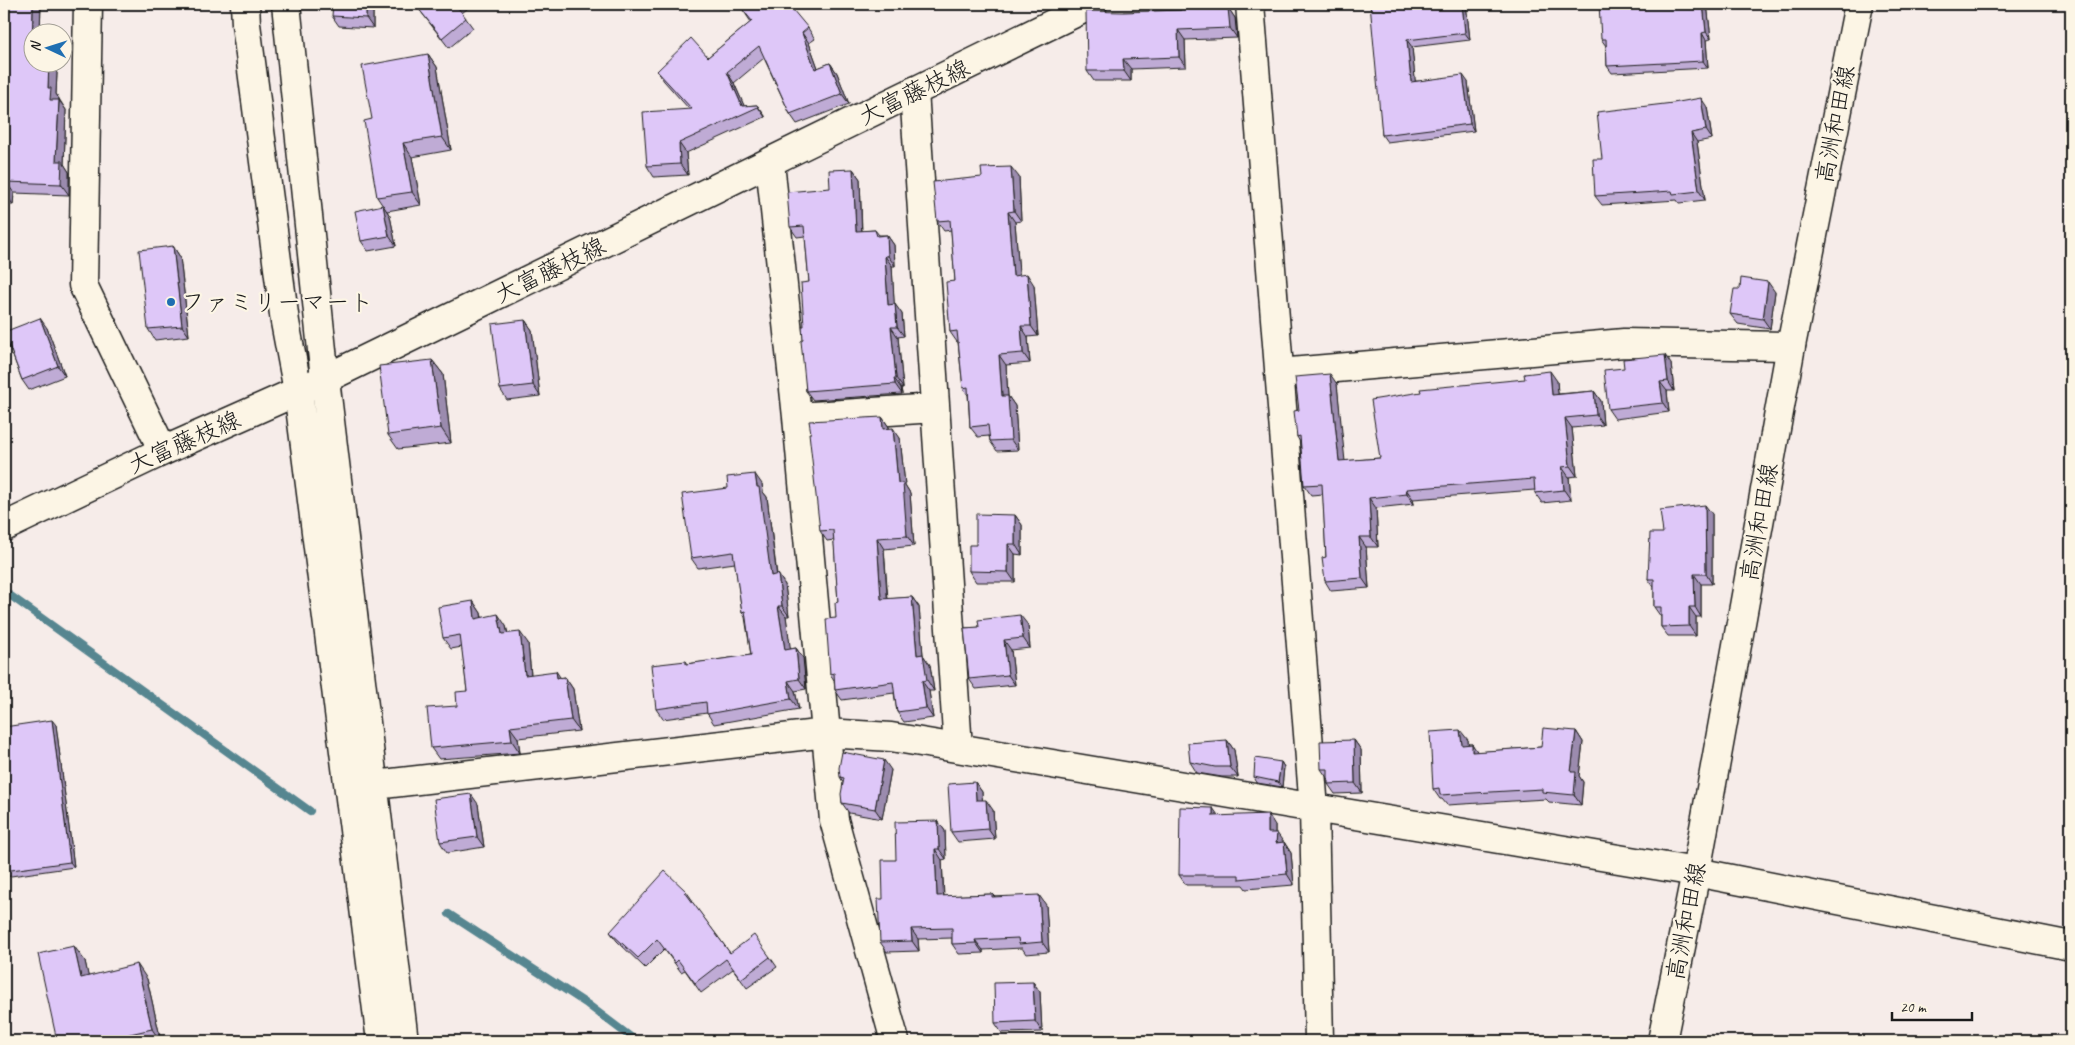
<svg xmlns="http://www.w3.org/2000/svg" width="2075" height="1045" font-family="Caveat,'Klee One',sans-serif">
<rect width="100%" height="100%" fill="#f6ece9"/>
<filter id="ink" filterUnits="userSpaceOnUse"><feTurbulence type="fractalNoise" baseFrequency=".02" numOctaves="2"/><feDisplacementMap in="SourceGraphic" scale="10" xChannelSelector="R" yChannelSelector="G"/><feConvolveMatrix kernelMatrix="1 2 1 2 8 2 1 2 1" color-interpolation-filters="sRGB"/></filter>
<g filter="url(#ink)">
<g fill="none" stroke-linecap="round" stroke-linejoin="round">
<path stroke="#578690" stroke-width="8" d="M 4,591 L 310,811
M 449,914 L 587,1004 L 636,1041"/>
<defs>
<path id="minor" d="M 88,4 L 83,285 L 163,451
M 245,4 L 246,24 L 285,322 L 298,391 L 381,1041
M 286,4 L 325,379 L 404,1041
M 1250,4 L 1314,809 L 1319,1041
M 914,91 L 958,748
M 770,163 L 797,417 L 834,820 L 895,1041
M 1279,373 L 1624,343 L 1791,346
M 797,417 L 935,408
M 375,785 L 826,733 L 891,737 L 1696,872 L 2071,946"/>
<path id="major" d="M 4,527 L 163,451 L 325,379 L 1093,4
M 1662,1041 L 1696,872 L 1791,346 L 1859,4"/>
</defs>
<use href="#minor" stroke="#1c1c1c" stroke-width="31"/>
<use href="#major" stroke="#1c1c1c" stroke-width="31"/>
<use href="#minor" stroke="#fcf5e5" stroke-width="28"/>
<use href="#major" stroke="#fcf5e5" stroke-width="28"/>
</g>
<path fill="#bfabd5" stroke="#1c1c1c" d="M 4,4 L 41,4 L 40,32 L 32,32 L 32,62 L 57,73 L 56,94 L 66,110 L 64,164 L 69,172 L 69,195 L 14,193 L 13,205 L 6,205 L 5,216 L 4,216 Z
M 373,4 L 373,28 L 339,26 L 332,16 Z
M 420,4 L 473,4 L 462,13 L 473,28 L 449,48 L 418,8 L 421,5 Z
M 1375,4 L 1466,4 L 1470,40 L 1412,47 L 1415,81 L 1468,82 L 1474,131 L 1387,142 L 1382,135 Z
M 1707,4 L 1711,39 L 1706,40 L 1708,68 L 1612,73 L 1607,66 L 1606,46 L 1601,39 Z
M 1229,9 L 1235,18 L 1237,38 L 1185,40 L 1186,67 L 1131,69 L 1131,81 L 1094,81 L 1087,71 L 1123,12 Z
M 743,10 L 808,28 L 815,39 L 809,43 L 818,68 L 830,63 L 837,73 L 849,104 L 797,124 L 790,114 L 764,58 L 734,83 L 744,106 L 757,105 L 765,116 L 765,117 L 686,153 L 688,175 L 654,177 L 647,166 L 690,110 L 664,81 L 657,71 L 708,57 L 751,22 Z
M 428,54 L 437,67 L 451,150 L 412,157 L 421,205 L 387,211 L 390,216 L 396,246 L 368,251 L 361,241 L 383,206 L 377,197 L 372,119 Z
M 1707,107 L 1712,139 L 1697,142 L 1705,200 L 1679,203 L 1677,200 L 1602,205 L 1595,196 L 1602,159 Z
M 853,169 L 860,179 L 862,231 L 875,230 L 879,235 L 887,235 L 894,245 L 895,266 L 892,266 L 894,304 L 902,314 L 904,336 L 898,337 L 903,388 L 901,388 L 902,394 L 813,400 L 806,391 L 804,326 L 809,282 L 805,236 L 797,237 L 790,227 L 830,188 Z
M 1019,177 L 1021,221 L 1015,222 L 1019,275 L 1034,285 L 1038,336 L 1028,337 L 1030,363 L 1006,365 L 1008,396 L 1015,406 L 1018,450 L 997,451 L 990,441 L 989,436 L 978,437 L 970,427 L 968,395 L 963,388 L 958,342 L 957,342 L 950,332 L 955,281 L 951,230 L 944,231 L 937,221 Z
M 173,246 L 180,257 L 189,336 L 155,340 L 148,329 Z
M 1775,292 L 1770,329 L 1738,324 L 1730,314 Z
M 525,320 L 532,330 L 540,396 L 507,400 L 500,389 Z
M 4,322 L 8,331 L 47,328 L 65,376 L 29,390 L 22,380 L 5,335 L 4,335 Z
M 432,360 L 443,374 L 451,443 L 398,449 L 388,435 Z
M 1671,364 L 1674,391 L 1667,391 L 1669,412 L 1615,419 L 1608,409 Z
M 1557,381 L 1558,394 L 1594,391 L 1601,401 L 1603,425 L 1572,428 L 1577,476 L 1569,477 L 1571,500 L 1542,503 L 1535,493 L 1535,490 L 1413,499 L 1414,504 L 1376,508 L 1378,547 L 1366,547 L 1369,588 L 1331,591 L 1325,581 L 1326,557 L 1323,494 L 1311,495 L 1304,485 L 1300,442 L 1297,437 L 1299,410 L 1337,384 L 1344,461 L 1380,458 Z
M 882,417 L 889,427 L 889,429 L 900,438 L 905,485 L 910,493 L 914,546 L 884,549 L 888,599 L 912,597 L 919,607 L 923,655 L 930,665 L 934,691 L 929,691 L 933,718 L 904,722 L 897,712 L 894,693 L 842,700 L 835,690 L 834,680 L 830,674 L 838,602 L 834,540 L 827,541 L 820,531 Z
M 762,484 L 763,492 L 767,497 L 777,575 L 778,574 L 785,585 L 789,616 L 786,616 L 790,649 L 796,648 L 803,658 L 806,689 L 795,691 L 799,709 L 714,724 L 707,713 L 663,719 L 656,709 L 686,661 L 688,664 L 751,655 L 745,617 L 742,612 L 735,563 L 698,568 L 691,558 Z
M 1712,514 L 1712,584 L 1701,584 L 1701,617 L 1696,617 L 1696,636 L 1668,636 L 1661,627 L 1661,617 L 1654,607 L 1654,587 L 1648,579 L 1663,533 Z
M 1015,515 L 1022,525 L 1022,555 L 1015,554 L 1015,582 L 976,582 L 969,571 L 976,545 Z
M 473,601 L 481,613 L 482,617 L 506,626 L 508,633 L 528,643 L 531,675 L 561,678 L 565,677 L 573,689 L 579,731 L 518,738 L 520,753 L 439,759 L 431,748 L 467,691 L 462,647 L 451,649 L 443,638 Z
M 1028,625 L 1030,648 L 1011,650 L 1015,685 L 976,689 L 969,679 L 964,628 Z
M 56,725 L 74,867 L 4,877 L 4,727 Z
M 1576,731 L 1583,742 L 1579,776 L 1583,782 L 1581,805 L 1549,802 L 1546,799 L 1447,805 L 1442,799 L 1440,799 L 1433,789 L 1468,740 L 1468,744 L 1472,744 L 1477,752 L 1541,747 Z
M 1227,740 L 1234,750 L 1238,777 L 1222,777 L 1197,773 L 1190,762 Z
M 1354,740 L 1361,750 L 1362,793 L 1335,794 L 1328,784 L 1328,779 L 1321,769 Z
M 1281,762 L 1284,767 L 1282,787 L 1257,783 L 1254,777 Z
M 891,770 L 882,819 L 849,813 L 842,803 L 843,782 L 840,777 Z
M 975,782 L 982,792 L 982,800 L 993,810 L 995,839 L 958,842 L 951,832 Z
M 478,804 L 484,847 L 447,853 L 440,842 Z
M 1218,816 L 1275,825 L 1275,833 L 1283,843 L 1284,842 L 1291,853 L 1294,885 L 1246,889 L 1243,885 L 1186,885 L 1179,875 Z
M 938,821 L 945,831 L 946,859 L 942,860 L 944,896 L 992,894 L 995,897 L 1046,905 L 1049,952 L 1026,954 L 1022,948 L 983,950 L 983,953 L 959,954 L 952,944 L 952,938 L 918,939 L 919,951 L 887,952 L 880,942 L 896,860 Z
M 686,891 L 693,901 L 692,902 L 730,953 L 770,957 L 777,967 L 747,988 L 733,969 L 701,993 L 685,970 L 681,972 L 664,949 L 645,968 L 617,941 L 610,932 Z
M 85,961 L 88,976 L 147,979 L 161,1041 L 57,1041 Z
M 1033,982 L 1040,992 L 1042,1032 L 1002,1033 L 995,1023 Z"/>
<path fill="#9b8bae" stroke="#1c1c1c" d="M 33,4 L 41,4 L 40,32 L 32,32 L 32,62 Z
M 366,4 L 373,4 L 373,28 L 366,18 Z
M 1222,4 L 1229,4 L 1229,9 L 1235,18 L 1237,38 L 1230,28 L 1222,8 Z
M 1462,4 L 1466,4 L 1470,40 L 1465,33 Z
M 1703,4 L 1707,4 L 1711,39 L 1706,32 Z
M 1178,30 L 1185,40 L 1186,67 L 1179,57 Z
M 802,33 L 809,43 L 822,79 L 815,69 Z
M 1702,33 L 1706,40 L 1708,68 L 1703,61 Z
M 1407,40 L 1412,47 L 1416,89 L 1411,82 Z
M 428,54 L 437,67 L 451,150 L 442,137 Z
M 1123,59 L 1131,69 L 1131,81 L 1124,71 Z
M 49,62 L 57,73 L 56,94 L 59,99 L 58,111 L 50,100 L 48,88 Z
M 830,63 L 837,73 L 849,104 L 842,94 Z
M 727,72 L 734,83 L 747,112 L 742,106 Z
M 1463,75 L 1468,82 L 1474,131 L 1470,124 Z
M 1701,98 L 1707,107 L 1712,139 L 1706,130 Z
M 59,100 L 66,110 L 64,164 L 69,172 L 69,195 L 61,184 L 56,161 Z
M 757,105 L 765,116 L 765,117 L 758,107 Z
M 1691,133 L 1697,142 L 1705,200 L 1699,191 Z
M 403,143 L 412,157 L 421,205 L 412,192 Z
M 679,143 L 686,153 L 688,175 L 680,164 Z
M 1011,167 L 1019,177 L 1021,221 L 1014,211 Z
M 853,169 L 860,179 L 862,241 L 856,231 Z
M 6,182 L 14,193 L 13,205 L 6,194 Z
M 4,202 L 6,205 L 5,216 L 4,215 Z
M 383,205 L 390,216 L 396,246 L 389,236 Z
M 1008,212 L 1015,222 L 1020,286 L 1013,276 Z
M 887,235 L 894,245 L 895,266 L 888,256 Z
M 173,246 L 180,257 L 189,336 L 182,326 Z
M 885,256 L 892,266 L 895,315 L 888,305 Z
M 1027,274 L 1034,285 L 1038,336 L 1031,326 Z
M 1768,282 L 1775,292 L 1770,329 L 1763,319 Z
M 895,304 L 902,314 L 904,336 L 897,327 Z
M 40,318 L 47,328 L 65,376 L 58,366 Z
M 525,320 L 532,330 L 540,396 L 533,385 Z
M 1021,326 L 1028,337 L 1030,363 L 1023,353 Z
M 891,327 L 898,337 L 903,388 L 896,378 Z
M 999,355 L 1006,365 L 1008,396 L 1015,406 L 1018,450 L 1011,440 L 1002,396 Z
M 1665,355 L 1671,364 L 1674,391 L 1668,381 Z
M 432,360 L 443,374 L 451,443 L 441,428 Z
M 1550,371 L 1557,381 L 1559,405 L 1552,395 Z
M 1330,374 L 1337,384 L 1346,471 L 1339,461 Z
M 894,378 L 901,388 L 902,394 L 895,384 Z
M 1660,382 L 1667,391 L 1669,412 L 1663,403 Z
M 1594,391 L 1601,401 L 1603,425 L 1596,415 Z
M 882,417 L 889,427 L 890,440 L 883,429 Z
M 1565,418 L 1572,428 L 1577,476 L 1570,466 Z
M 893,428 L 900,438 L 905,485 L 910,493 L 914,546 L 907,536 L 898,483 Z
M 1562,467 L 1569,477 L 1571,500 L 1564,490 Z
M 755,474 L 762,484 L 763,492 L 767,497 L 778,586 L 771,576 Z
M 1406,489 L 1413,499 L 1414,504 L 1407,494 Z
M 1369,498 L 1376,508 L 1378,547 L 1371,537 Z
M 1705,505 L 1712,514 L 1712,584 L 1706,574 Z
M 1015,515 L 1022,525 L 1022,555 L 1015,544 Z
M 1359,537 L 1366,547 L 1369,588 L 1362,578 Z
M 877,538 L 884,549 L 888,609 L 881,599 Z
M 1008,544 L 1015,554 L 1015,582 L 1008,572 Z
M 778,574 L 785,585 L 789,616 L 782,606 Z
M 1694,574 L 1701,584 L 1701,617 L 1695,607 Z
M 912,597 L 919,607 L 923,655 L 930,665 L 934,691 L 927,680 L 917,655 Z
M 473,601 L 481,613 L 483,630 L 475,619 Z
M 778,606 L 786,616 L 792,660 L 785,650 Z
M 1689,607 L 1696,617 L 1696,636 L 1689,626 Z
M 498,614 L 506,626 L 510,645 L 502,634 Z
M 1020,615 L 1028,625 L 1030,648 L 1023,638 Z
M 520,632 L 528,643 L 532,687 L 525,675 Z
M 1004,640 L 1011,650 L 1015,685 L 1008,675 Z
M 796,648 L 803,658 L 806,689 L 799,679 Z
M 556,671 L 564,683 L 557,678 Z
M 565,677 L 573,689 L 579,731 L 571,720 Z
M 788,681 L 795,691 L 799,709 L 791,699 Z
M 922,681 L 929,691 L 933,718 L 926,708 Z
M 52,720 L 56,725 L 74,867 L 70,862 Z
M 510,727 L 518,738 L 520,753 L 512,741 Z
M 1460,730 L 1468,740 L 1469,755 L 1462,745 Z
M 1576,731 L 1583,742 L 1579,776 L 1583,782 L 1581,805 L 1574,795 L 1571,772 Z
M 1227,740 L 1234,750 L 1238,777 L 1230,767 Z
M 1354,740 L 1361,750 L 1362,793 L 1355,783 Z
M 1472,744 L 1479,754 L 1472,752 Z
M 884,760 L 891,770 L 882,819 L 875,809 Z
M 1281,762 L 1284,767 L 1282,787 L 1278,782 Z
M 975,782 L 982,792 L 983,810 L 976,800 Z
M 471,794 L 478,804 L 484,847 L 477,837 Z
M 986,800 L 993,810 L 995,839 L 988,829 Z
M 1213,808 L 1220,818 L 1213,816 Z
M 1268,814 L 1275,825 L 1275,843 L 1268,833 Z
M 938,821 L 945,831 L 946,859 L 939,849 Z
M 1277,833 L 1284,843 L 1276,843 Z
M 1284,842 L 1291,853 L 1294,885 L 1287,874 Z
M 935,849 L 942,860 L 944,907 L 937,896 Z
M 1039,895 L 1046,905 L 1049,952 L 1042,942 Z
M 911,929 L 918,939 L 919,951 L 912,941 Z
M 975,940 L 983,950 L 983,953 L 976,943 Z
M 74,946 L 85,961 L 92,993 L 81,978 Z
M 137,964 L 147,979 L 161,1041 L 160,1041 L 152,1029 Z
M 1033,982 L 1040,992 L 1042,1032 L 1035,1021 Z"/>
<path fill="#dec7f8" stroke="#1c1c1c" d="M 4,4 L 33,4 L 32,62 L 49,62 L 48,88 L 51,88 L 50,100 L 59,100 L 56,161 L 62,161 L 61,184 L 6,182 L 6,194 L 4,194 Z
M 333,4 L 366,4 L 366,18 L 332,16 Z
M 420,4 L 455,4 L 466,18 L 442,38 L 418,8 L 421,5 Z
M 750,4 L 788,4 L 808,28 L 802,33 L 815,69 L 830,63 L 842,94 L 790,114 L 759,46 L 727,72 L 742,106 L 757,105 L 758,107 L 679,143 L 680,164 L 647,166 L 643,112 L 692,109 L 657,71 L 691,38 L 708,57 L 752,21 L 743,10 Z
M 1181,4 L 1222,4 L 1222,8 L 1228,8 L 1230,28 L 1178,30 L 1179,57 L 1123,59 L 1124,71 L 1087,71 L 1086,11 L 1123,12 L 1181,10 Z
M 1370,4 L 1462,4 L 1465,33 L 1407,40 L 1411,82 L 1463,75 L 1470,124 L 1382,135 Z
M 1599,4 L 1703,4 L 1706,32 L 1702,33 L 1703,61 L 1607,66 L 1606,39 L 1601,39 Z
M 428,54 L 442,137 L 403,143 L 412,192 L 377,197 L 364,121 L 372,119 L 362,66 Z
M 1701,98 L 1706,130 L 1691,133 L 1699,191 L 1673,194 L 1672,191 L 1595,196 L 1593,159 L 1602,159 L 1597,112 L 1673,103 Z
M 1011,167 L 1014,211 L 1008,212 L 1013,276 L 1027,274 L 1031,326 L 1021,326 L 1023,353 L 999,355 L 1002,396 L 1008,396 L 1011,440 L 990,441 L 988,425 L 970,427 L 968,387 L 963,388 L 957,331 L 950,332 L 946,282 L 955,281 L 950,220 L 937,221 L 933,182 L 982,177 L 981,168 Z
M 853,169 L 856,231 L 875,230 L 877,236 L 887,235 L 888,256 L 885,256 L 888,305 L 895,304 L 897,327 L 891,327 L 896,378 L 894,378 L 895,384 L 806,391 L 801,341 L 803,340 L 802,326 L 804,326 L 801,283 L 809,282 L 804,226 L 790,227 L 787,192 L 830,188 L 829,170 Z
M 383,205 L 389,236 L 361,241 L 355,211 Z
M 173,246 L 182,326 L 148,329 L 139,250 Z
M 1741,278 L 1768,282 L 1763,319 L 1730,314 L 1734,289 L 1740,289 Z
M 40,318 L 58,366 L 22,380 L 4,332 Z
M 525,320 L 533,385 L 500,389 L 492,324 Z
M 1665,355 L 1668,381 L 1660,382 L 1663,403 L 1608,409 L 1604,370 L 1624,368 L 1623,359 Z
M 432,360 L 441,428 L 388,435 L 379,366 Z
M 1550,371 L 1552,395 L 1594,391 L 1596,415 L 1565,418 L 1570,466 L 1562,467 L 1564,490 L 1535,493 L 1534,479 L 1406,489 L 1407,494 L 1369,498 L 1371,537 L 1359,537 L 1362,578 L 1325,581 L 1322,558 L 1326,557 L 1322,484 L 1304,485 L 1300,436 L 1297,437 L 1294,411 L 1299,410 L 1295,377 L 1330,374 L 1339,461 L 1380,458 L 1371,400 L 1421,392 L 1420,389 L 1525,379 L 1524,374 Z
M 882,417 L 883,429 L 893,428 L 898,483 L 903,483 L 907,536 L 877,538 L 881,599 L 912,597 L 917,655 L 923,654 L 927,680 L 922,681 L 926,708 L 897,712 L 893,682 L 835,690 L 834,673 L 830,674 L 826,619 L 836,618 L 835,603 L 838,602 L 833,530 L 820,531 L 809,433 L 811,433 L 809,421 Z
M 755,474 L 757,487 L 759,487 L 771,576 L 778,574 L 782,606 L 778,606 L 785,650 L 796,648 L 799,679 L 788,681 L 791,699 L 707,714 L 706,702 L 656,709 L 651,665 L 686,661 L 686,664 L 751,655 L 745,611 L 742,612 L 733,552 L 691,558 L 682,494 L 728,488 L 727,477 Z
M 1705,505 L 1706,574 L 1694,574 L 1695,607 L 1689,607 L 1689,626 L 1661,627 L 1661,607 L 1654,607 L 1654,579 L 1648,579 L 1650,533 L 1663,533 L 1660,510 Z
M 976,514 L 1015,515 L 1015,544 L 1008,544 L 1008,572 L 969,571 L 969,545 L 976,545 Z
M 473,601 L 475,619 L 498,614 L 502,634 L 520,632 L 525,675 L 556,671 L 557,678 L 565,677 L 571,720 L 510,727 L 512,741 L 431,748 L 427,708 L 457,706 L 456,692 L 467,691 L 460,635 L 443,638 L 438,607 Z
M 1020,615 L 1023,638 L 1004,640 L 1008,675 L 969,679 L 964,628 L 979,627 L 978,620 Z
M 52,720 L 70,862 L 4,871 L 4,727 Z
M 1543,728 L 1576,731 L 1571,772 L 1576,772 L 1574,795 L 1542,792 L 1542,789 L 1440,795 L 1439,788 L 1433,789 L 1430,732 L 1460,730 L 1462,745 L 1472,744 L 1472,752 L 1541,747 Z
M 1227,740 L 1230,767 L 1215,767 L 1190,762 L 1188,743 Z
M 1354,740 L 1355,783 L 1328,784 L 1328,769 L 1321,769 L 1320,741 Z
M 842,752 L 884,760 L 875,809 L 842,803 L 841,794 L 844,778 L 840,777 L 839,768 Z
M 1255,758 L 1281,762 L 1278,782 L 1254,777 Z
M 975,782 L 976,800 L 986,800 L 988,829 L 951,832 L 948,784 Z
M 471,794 L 477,837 L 440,842 L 434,799 Z
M 1180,807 L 1213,808 L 1213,816 L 1268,814 L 1268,833 L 1277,833 L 1276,843 L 1284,842 L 1287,874 L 1239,879 L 1239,875 L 1179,875 Z
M 938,821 L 939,849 L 935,849 L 937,896 L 992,894 L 992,897 L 1039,895 L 1042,942 L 1019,944 L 1018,938 L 975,940 L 976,943 L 952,944 L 952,928 L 911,929 L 912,941 L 880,942 L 878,899 L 883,899 L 882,860 L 896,860 L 895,822 Z
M 665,871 L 686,891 L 685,892 L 730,953 L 754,935 L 770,957 L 741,979 L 726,959 L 695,983 L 678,960 L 675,963 L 657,939 L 638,958 L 610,932 Z
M 74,946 L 81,978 L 137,964 L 152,1029 L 99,1041 L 57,1041 L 38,954 Z
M 1033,982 L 1035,1021 L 995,1023 L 994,983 Z"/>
</g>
<circle fill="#1f6fb2" stroke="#fcf5e5" stroke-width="2" cx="171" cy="302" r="5"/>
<g text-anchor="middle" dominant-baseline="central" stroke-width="4.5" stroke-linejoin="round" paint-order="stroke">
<g font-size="24" fill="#1c1c1c" stroke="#fcf5e5">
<text transform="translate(914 92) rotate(-26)">大富藤枝線</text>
<text transform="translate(1835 124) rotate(-79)">高洲和田線</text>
<text transform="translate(550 270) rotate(-26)">大富藤枝線</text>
<text transform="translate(184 442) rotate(-24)">大富藤枝線</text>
<text transform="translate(1759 522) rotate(-80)">高洲和田線</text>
<text transform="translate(1686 921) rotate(-79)">高洲和田線</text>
</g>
<g font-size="24" fill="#1c1c1c" stroke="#fcf5e5" text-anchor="start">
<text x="181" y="302">ファミリーマート</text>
</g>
</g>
<rect width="2075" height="1045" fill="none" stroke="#fcf5e5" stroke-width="20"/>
<rect x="10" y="10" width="2055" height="1025" fill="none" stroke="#1c1c1c" stroke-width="2" filter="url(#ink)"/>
<g transform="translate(48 48) rotate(274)"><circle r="24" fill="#fcf5e5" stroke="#a29e95"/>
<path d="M0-4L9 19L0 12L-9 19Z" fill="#1f6fb2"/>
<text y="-8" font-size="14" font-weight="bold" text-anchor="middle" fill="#1c1c1c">N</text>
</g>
<path d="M1892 1012v8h80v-8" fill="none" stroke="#1c1c1c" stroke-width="2.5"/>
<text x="1900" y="1012" font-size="15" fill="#1c1c1c" stroke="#fcf5e5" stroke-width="4" paint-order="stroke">20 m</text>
</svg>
